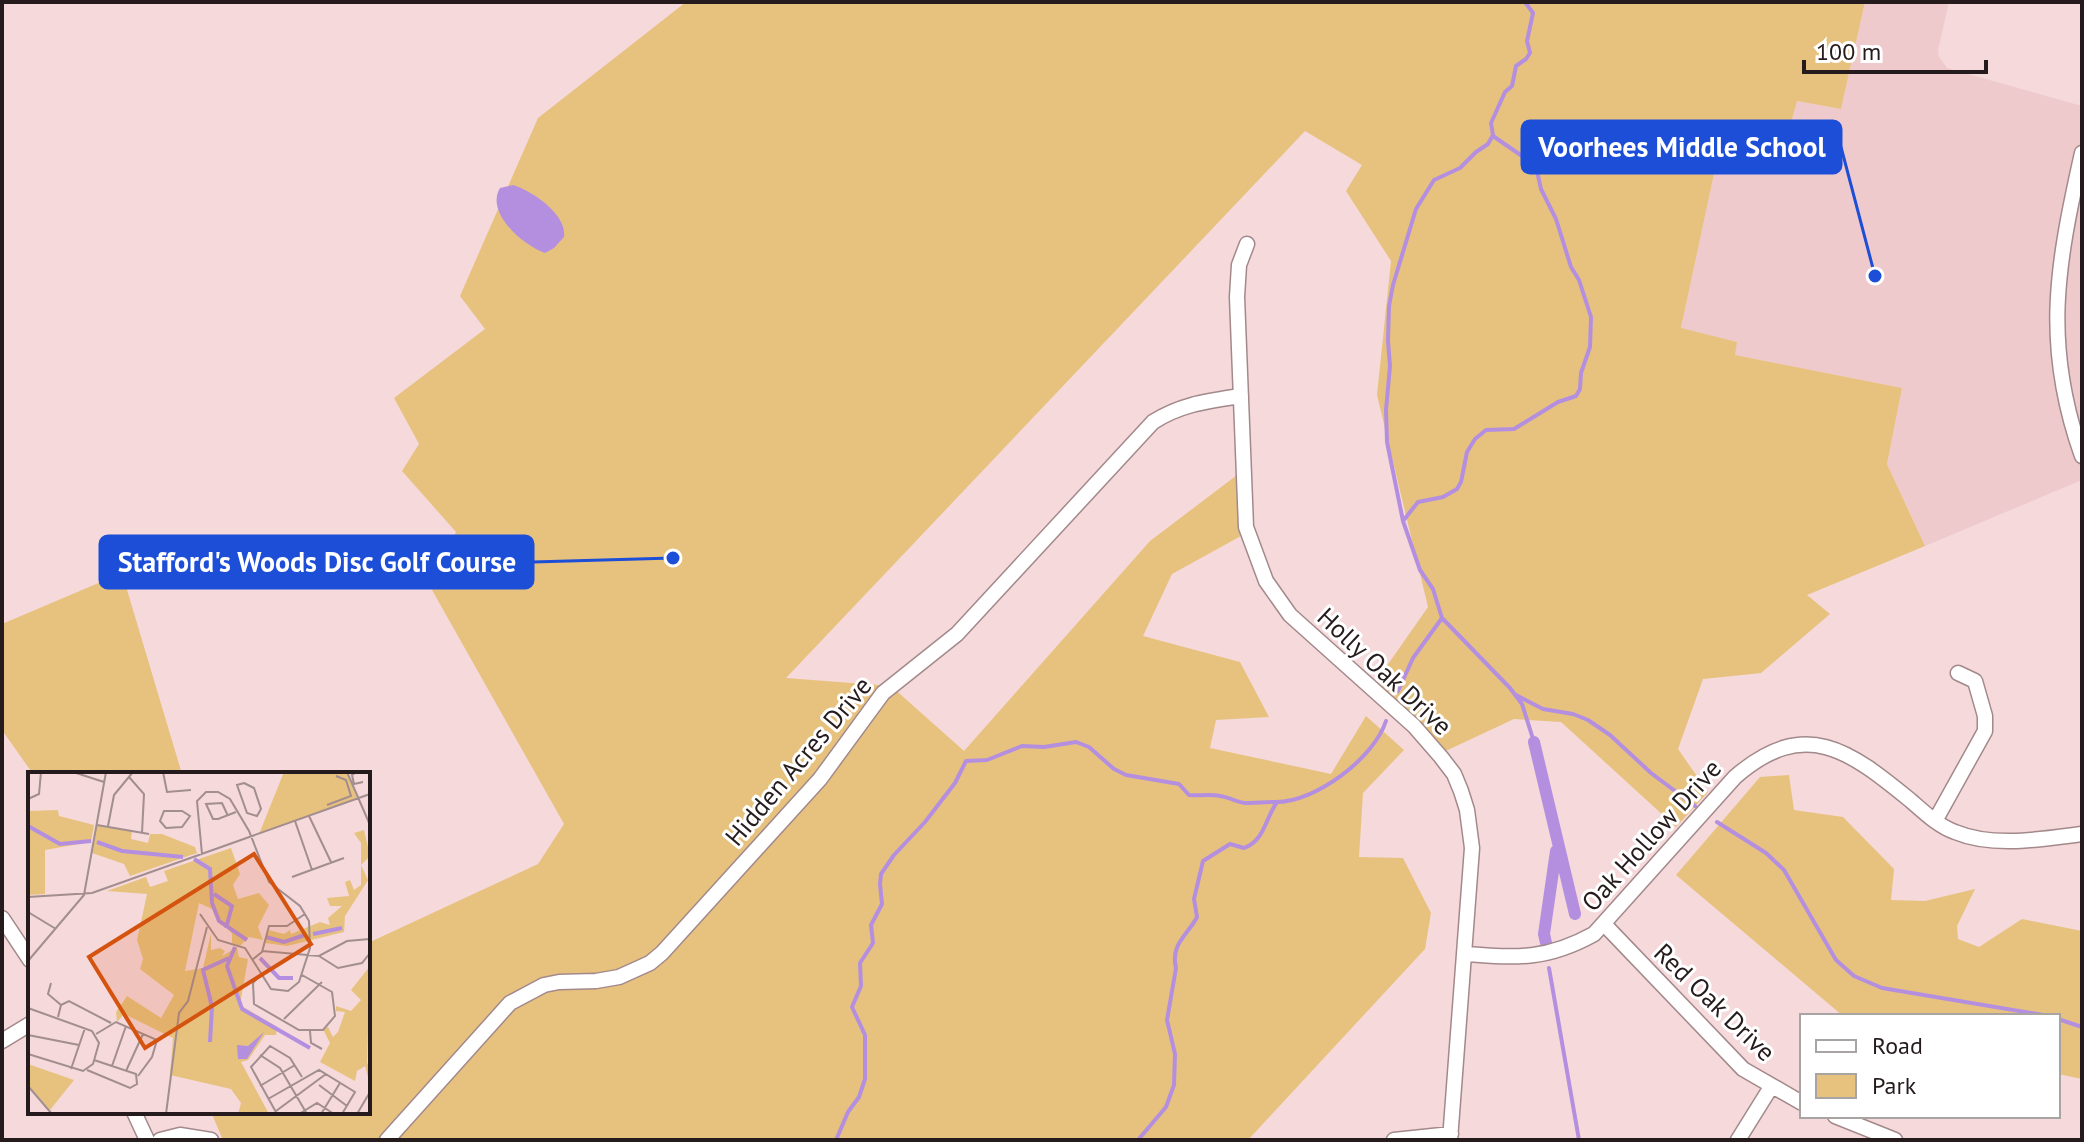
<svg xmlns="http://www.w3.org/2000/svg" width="2084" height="1142" font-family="'PT Sans',sans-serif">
<rect width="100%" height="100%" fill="#f5d9db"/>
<path fill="#efcacd" d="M 1865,2 L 1949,2 L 1938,50 L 1939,57 L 1947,68 L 2082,106 L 2082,480 L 1925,546 L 1887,464 L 1902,388 L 1734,355 L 1737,342 L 1681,329 L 1717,160 L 1797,101 L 1841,109 Z"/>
<path fill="#e7c27e" d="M 686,2 L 1865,2 L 1841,109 L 1797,101 L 1777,172 L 1717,160 L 1681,328 L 1737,342 L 1735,355 L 1902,388 L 1887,464 L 1925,546 L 1807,595 L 1830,614 L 1761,673 L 1703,679 L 1678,749 L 1708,792 L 1676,827 L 1561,722 L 1514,719 L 1437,755 L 1377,680 L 1428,607 L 1377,395 L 1391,261 L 1346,191 L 1362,165 L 1305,131 L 786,678 L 891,686 L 964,751 L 1150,541 L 1241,472 L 1250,531 L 1172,574 L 1143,636 L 1240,662 L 1269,717 L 1216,720 L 1210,748 L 1331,774 L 1366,716 L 1404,750 L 1363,793 L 1359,857 L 1403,858 L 1431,913 L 1425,949 L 1248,1140 L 223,1140 L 211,1112 L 368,1112 L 368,943 L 538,864 L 564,824 L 432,590 L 456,532 L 402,471 L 419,444 L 394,398 L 485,329 L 460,296 L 538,118 Z
M 122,573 L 182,774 L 33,774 L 2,730 L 2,624 Z
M 1789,775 L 1794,810 L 1843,817 L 1894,869 L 1891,900 L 1925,901 L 1975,889 L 1957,926 L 1958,939 L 1979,947 L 2022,919 L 2082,931 L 2082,1079 L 2058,1074 L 2058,1016 L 1843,1016 L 1676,875 L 1760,777 Z"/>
<path fill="#b48fe0" d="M 513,185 C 532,191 567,214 564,237 L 554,248 L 545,253 C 523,245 485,213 500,188 Z"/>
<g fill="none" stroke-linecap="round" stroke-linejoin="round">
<path stroke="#b48fe0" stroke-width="4" d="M 1525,2 L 1533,13 L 1527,41 L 1530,53 L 1526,59 L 1516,66 L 1512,86 L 1505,92 L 1491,123 L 1493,135 L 1488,144 L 1476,152 L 1460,168 L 1434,180 L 1416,209 L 1393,285 L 1389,306 L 1388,341 L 1390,366 L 1386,410 L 1387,442 L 1403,521 L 1420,570 L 1433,589 L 1442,618 L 1510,688 L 1522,704 L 1534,742
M 1403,521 L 1418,502 L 1443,497 L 1457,489 L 1461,482 L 1467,452 L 1475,439 L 1486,430 L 1514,429 L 1558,402 L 1576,396 L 1580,389 L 1581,373 L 1590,347 L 1591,317 L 1579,280 L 1571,267 L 1556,219 L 1541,189 L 1537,171 L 1522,156 L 1493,136
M 1398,691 L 1413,658 L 1442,618
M 1516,695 L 1543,709 L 1573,714 L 1588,720 L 1610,735 L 1651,773 L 1695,806
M 1717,822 L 1766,853 L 1784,870 L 1836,960 L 1854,976 L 1882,988 L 2049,1016
M 1549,968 L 1579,1140
M 2058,1019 L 2082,1027
M 836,1140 L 848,1112 L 859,1097 L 865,1079 L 865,1035 L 852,1007 L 861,986 L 860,963 L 873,943 L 871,925 L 882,904 L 880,884 L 881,874 L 894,855 L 925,822 L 955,783 L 966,761 L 987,760 L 1022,746 L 1044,747 L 1076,742 L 1089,747 L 1114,769 L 1126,775 L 1179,784 L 1189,795 C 1200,796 1210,794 1220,796 C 1229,797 1236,802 1245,803 C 1254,803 1266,802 1276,802 C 1316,802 1374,758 1386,721
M 1138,1140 L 1166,1107 L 1174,1085 L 1175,1054 L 1167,1020 L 1176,968 C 1170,944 1188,935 1197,917 L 1194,899 L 1203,861 L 1230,844 L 1244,848 C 1265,840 1265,819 1277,802"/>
<path stroke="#b48fe0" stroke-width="12" d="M 1534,742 L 1575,914
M 1546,943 L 1544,934 L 1556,851"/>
<defs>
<path id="street" d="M 2082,153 C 2057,265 2042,344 2082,456
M 1247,244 L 1239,265 L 1237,297 L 1246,527 L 1266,581 L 1290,615 L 1414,726 L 1441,757 L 1454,774 L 1461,791 L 1467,810 L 1472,848 L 1450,1140
M 1935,821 L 1985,731 L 1985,716 L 1975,681 L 1958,673
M 2,918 L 30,960
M 1604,924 L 1743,1069 L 1802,1103
M 1466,954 C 1518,958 1547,960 1594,934 L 1735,777 C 1805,716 1850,751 1910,800 C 1924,812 1938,826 1955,832 C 1994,848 2042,839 2082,834
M 2,1041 L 30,1024
M 134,1112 L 147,1140
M 1835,1116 L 1895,1140
M 160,1140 L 180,1135 L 211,1140
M 387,1140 L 510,1003 L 544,985 L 559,982 L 596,981 L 619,977 L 650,963 L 662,953 L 820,779 L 883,693 L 957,634 L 1153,422 C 1181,404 1208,401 1241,396
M 1394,1140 L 1451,1134
M 1738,1140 L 1771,1087"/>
</defs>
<use href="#street" stroke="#a3898b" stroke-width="17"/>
<use href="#street" stroke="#fff" stroke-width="14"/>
</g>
<g text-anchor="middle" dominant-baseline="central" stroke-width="6" stroke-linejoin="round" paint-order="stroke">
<g font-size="26" fill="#251b1c" stroke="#fff">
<text transform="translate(1385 671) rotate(43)">Holly Oak Drive</text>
<text transform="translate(798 761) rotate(-50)">Hidden Acres Drive</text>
<text transform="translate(1651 835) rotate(-48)">Oak Hollow Drive</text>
<text transform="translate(1715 1002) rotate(44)">Red Oak Drive</text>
</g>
</g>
<g transform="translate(28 772)">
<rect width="342" height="342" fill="#f5d9db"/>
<path d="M 256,0 L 319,0 L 329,26 L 231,62 ZM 30,38 L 31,44 L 66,53 L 63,70 L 17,78 L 17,122 L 0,123 L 0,39 ZM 69,53 L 104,59 L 103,67 L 120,71 L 122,62 L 134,62 L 167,75 L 169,81 L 102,104 L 96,92 L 64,81 ZM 336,58 L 342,84 L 333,93 L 340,108 L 317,144 L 316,160 L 259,174 L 237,171 L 241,158 L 256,162 L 262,158 L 263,162 L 292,150 L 302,153 L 300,146 L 314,134 L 302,134 L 299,126 L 321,124 L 317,110 L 322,108 L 326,118 L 333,113 L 333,71 L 326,61 ZM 203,76 L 212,102 L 205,113 L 210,127 L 231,121 L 241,133 L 230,155 L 235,168 L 221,165 L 212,174 L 204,171 L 204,162 L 184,137 L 171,131 L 157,199 L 175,196 L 183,161 L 183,178 L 192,176 L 197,179 L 194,184 L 209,175 L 211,185 L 220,187 L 212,233 L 249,255 L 248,263 L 237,263 L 220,288 L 213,290 L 241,342 L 210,342 L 213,331 L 203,317 L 142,303 L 145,266 L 96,242 L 89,250 L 88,240 L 99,224 L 133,246 L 146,223 L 112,197 L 115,187 L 109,168 L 119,122 L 79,119 L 118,105 L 122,115 L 140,109 L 136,99 ZM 342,194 L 339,291 L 342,294 L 342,313 L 337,294 L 329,299 L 327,309 L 292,290 L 302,271 L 295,257 L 300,255 L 305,265 L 310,260 L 317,240 L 308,239 L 308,234 L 323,239 L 333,228 L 323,218 ZM 0,292 L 46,308 L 22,338 L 0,313 Z" fill="#e7c27e"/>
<path d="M 236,260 L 219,287 L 210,287 L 209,273 L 220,274 Z" fill="#b48fe0"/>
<path fill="none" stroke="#b48fe0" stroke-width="4" d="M 0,54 L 32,72 L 63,69M 69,70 L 94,79 L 155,85M 166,87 L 182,97 L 184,131 L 191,149 L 219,168M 186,122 L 204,134 L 198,156M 285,162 L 314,156M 238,165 L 256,170 L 277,163M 207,175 L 199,194 L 214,237 L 282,276M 232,186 L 251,206 L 265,206M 182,270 L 184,235 L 175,198 L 201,186"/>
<path fill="none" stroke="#a28d8f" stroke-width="2" d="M 45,0 L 76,10M 135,0 L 139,20 L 163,18M 319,0 L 342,53M 329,0 L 324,3 L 326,12 L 335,10M 101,5 L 116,22 L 114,61M 216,11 L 226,16 L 233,37 L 229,44 L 219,41 L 209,13 ZM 0,27 L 11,22 L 13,0M 299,33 L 323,24 L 318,8 L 308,4M 136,39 L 154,39 L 162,44 L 154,55 L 138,56 L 132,49 ZM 200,44 L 194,31 L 178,32 L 185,47 L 190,47 L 208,40M 281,44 L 303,90M 267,49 L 284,98M 69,53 L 121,62M 80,54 L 86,23 L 105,0M 264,105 L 316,86M 0,125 L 64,121 L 342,22M 0,140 L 28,157M 172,142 L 190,168 L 217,176 L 243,217 L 260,219 L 271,210 L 282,176 L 281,149 L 272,134 L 241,110 L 221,59 L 202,27 L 190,20 L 178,20 L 169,29 L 174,82M 234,179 L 291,184 L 319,169 L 342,167M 291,184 L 310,196 L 334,191 L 342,181M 224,188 L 234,180 L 241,154 L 259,154 L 277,142M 0,189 L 56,123 L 78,0M 232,203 L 225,211 L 226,232 L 271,258 L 295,258 L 307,244 L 304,220 L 274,203M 23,211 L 20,222 L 33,233M 0,236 L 64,259 L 71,271 L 65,292 L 55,299 L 0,282M 30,245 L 33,233 L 41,229 L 83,251M 256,247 L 294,210M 282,259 L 283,271 L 294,277M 68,262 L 88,250 L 129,268 L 124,285 L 110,304M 0,263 L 51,273M 232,283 L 252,296 L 279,342M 84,294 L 98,254M 43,297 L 57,256M 59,298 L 102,316 L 109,312 L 108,302 L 66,288M 98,299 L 115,262M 291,313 L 319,334M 0,314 L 24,342M 232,314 L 267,293M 240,327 L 291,298 L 327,320 L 314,342M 248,339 L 298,302M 138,342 L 151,241 L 160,229 L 179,155M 249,342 L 223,295 L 242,274 L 262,286 L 274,305M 271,342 L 289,331 L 306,342M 293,342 L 312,311M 329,342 L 342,320"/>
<path fill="#d4530e" fill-opacity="0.15" stroke="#d4530e" stroke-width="4" d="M 226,82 L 283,172 L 117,276 L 61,185 Z"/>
<rect width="342" height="342" fill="none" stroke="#251b1c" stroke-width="4"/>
</g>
<path fill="none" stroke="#1d4ed8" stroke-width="3" d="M1875 276L1841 147M673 558L533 562"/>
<g fill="#1d4ed8" stroke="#fff" stroke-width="3">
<circle cx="1875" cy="276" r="8"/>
<circle cx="673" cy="558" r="8"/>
</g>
<g fill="#1d4ed8" stroke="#1d4ed8" stroke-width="3">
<rect x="1522" y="121" width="319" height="52" rx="8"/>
<rect x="100" y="536" width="433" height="52" rx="8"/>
</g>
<g font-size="28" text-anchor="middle" font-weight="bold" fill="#fff">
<text x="1682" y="157">Voorhees Middle School</text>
<text x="317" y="572">Stafford's Woods Disc Golf Course</text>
</g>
<rect width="2084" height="1142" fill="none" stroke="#251b1c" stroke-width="8"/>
<rect x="1800" y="1014" width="260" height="104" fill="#ffffff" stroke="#a8a4a4" stroke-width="2"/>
<rect x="1816" y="1040" width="40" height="12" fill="#ffffff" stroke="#a8a4a4" stroke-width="2"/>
<text x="1872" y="1054" font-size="24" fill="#251b1c">Road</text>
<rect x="1816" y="1074" width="40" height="24" fill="#e7c27e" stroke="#a8a4a4" stroke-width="2"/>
<text x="1872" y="1094" font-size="24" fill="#251b1c">Park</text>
<path d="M1804 60v12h182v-12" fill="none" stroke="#251b1c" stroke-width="4"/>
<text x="1816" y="60" font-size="24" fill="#251b1c" stroke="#ffffff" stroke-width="6" paint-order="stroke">100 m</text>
</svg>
